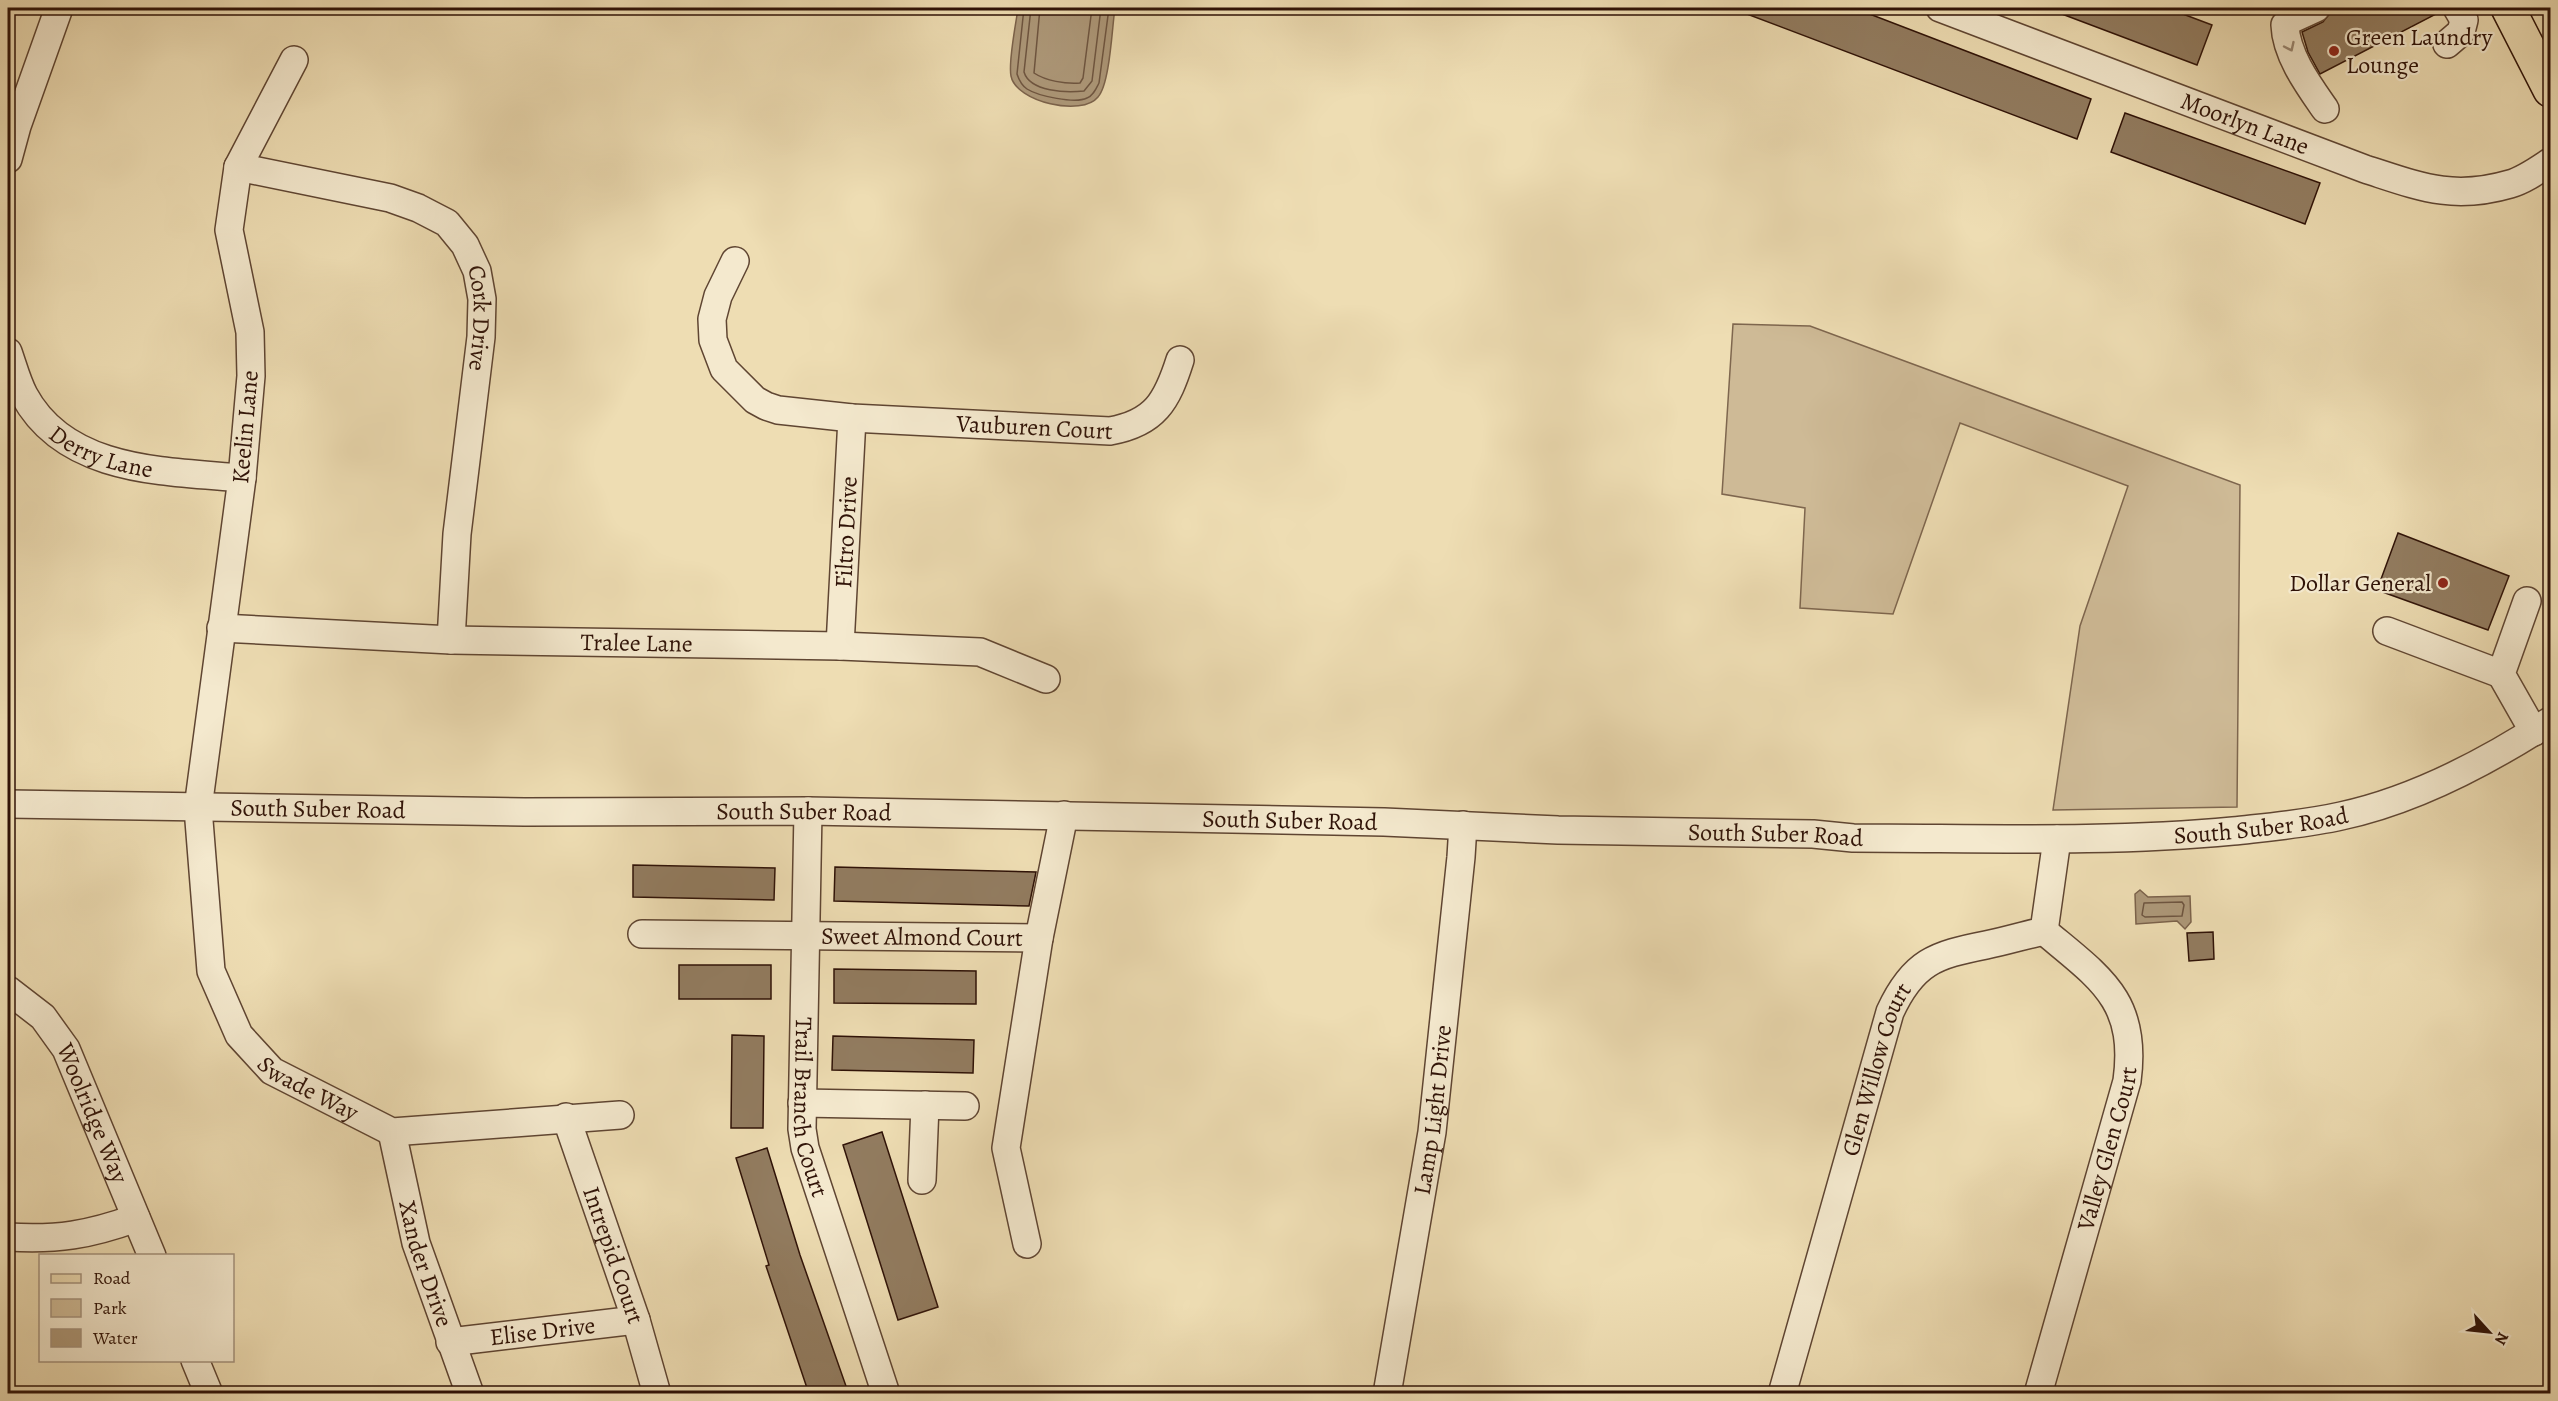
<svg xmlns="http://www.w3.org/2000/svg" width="2558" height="1401" font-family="Alegreya,serif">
<rect width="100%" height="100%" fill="#eeddb3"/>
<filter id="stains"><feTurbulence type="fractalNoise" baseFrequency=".00333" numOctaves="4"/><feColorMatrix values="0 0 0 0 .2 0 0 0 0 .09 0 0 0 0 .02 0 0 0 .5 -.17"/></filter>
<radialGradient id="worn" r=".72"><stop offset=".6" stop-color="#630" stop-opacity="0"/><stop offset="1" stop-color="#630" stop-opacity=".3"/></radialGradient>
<path fill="#ceba96" stroke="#7e664e" stroke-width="1.5" d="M 1733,324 L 1810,326 L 2240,485 L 2237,807 L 2053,810 L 2080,626 L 2128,486 L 1960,423 L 1893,614 L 1800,608 L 1805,508 L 1722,494 Z"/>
<path fill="#ad9879" stroke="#7b624b" stroke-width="1.5" d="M 1018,8 L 1115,8 C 1112,27 1110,84 1098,97 C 1082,117 1016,102 1011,76 C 1008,62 1016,24 1018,8 Z
M 2140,890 L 2148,897 L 2190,896 L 2191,922 L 2185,929 L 2177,921 L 2136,924 L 2135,894 Z"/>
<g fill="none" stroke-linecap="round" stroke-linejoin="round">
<path stroke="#6e5540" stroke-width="1.5" d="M 1024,8 L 1017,74 C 1019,80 1021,85 1027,89 C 1038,96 1075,104 1087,98 C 1093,96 1096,89 1099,83 L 1109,8
M 1031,8 L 1024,72 C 1030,92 1067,93 1084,91 L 1092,81 L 1101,8
M 1040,8 L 1034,73 C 1046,81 1065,84 1080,83 L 1083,78 L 1092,8
M 2182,902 L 2184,905 L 2182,916 L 2145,917 L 2142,915 L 2144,903 Z"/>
</g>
<path fill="#927c60" stroke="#2f1207" stroke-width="1.5" d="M 1731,8 L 1854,8 L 2091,99 L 2077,139 Z
M 2046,8 L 2167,8 L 2212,25 L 2197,65 Z
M 2341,8 L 2441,8 L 2442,11 L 2320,74 L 2308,52 L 2302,32 L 2323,22 L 2330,13 Z
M 2125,113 L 2320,183 L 2305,224 L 2111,152 Z
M 2398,533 L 2509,576 L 2488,630 L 2377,590 Z
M 633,865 L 775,868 L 774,900 L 633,897 Z
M 835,867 L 1036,872 L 1035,877 L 1029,906 L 834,901 Z
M 2213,932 L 2214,959 L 2189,961 L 2187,933 Z
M 679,965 L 771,965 L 771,999 L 679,999 Z
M 834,969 L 976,971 L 976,1004 L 834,1003 Z
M 732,1035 L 764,1036 L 763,1128 L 731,1128 Z
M 833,1036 L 974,1040 L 973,1073 L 832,1070 Z
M 882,1132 L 938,1307 L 898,1320 L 843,1145 Z
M 767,1148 L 800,1255 L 847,1389 L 834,1394 L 809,1394 L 766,1266 L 769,1265 L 736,1158 Z"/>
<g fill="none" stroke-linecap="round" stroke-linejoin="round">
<defs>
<g id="minor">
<path id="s1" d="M 1940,8 L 2365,169 C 2418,186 2452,201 2510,184 C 2524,180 2538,170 2550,162"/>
<path d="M 2316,8 L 2292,19 L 2285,25 C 2286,55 2309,86 2325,109"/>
<path d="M 2447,44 L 2461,32 L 2464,20 L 2457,8"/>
<path id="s2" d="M 294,60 L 238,167 L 229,230 L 250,332 L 251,376 L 242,478 L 198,808 L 211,971 L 239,1035 L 272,1071 L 392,1132 L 620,1115"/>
<path d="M 8,159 L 17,126 L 59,8"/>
<path id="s3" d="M 238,167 L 390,198 L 418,208 L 447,223 L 465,245 L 477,271 L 482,299 L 481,337 L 457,534 L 451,640"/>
<path id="s4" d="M 735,261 L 718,296 L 712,319 L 713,340 L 724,369 L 755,400 L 766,406 L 778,410 L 852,418 L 1110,431 C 1155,423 1167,401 1180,360"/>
<path id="s5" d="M 8,352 C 13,366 17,382 24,395 C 66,473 165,471 242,478"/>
<path d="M 2527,601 L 2501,674 L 2534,732"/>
<path id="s6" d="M 221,628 L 451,640 L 840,646 L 980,652 L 1046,679"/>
<path d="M 2387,631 L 2501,674"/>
<path id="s7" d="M 840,646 L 852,418"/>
<path id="s8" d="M 8,804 L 525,812 L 808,811 L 1384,822 L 1558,830 L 1813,834 L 1853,838 C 1980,838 2107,843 2233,831 C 2269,827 2306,824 2341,816 C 2416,800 2487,762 2550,721"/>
<path id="s9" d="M 808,811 L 802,1129 L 805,1148 L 886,1394"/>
<path id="s10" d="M 642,934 L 1039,938"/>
<path id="s11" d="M 8,990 L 43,1017 L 66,1049 L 152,1256"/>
<path d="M 802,1103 L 965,1106"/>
<path id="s12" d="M 566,1117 L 636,1320 L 657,1394"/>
<path id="s13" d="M 392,1132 L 416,1243 L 470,1394"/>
<path d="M 922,1180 L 925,1105"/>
<path d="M 8,1237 C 57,1240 89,1235 136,1218"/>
<path d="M 1027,1244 L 1006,1148 L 1039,938 L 1064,815"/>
<path id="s14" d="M 450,1342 L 636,1320"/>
<path d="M 195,1360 L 209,1394"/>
<path id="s15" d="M 1387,1394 L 1432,1132 L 1461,857 L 1463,825"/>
<path id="s16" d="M 1782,1394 L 1890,1012 C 1913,962 1935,955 1986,945 C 2006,941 2025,935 2044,931 L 2057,839"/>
<path id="s17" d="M 2038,1394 L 2127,1081 C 2138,1000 2100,978 2044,931"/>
</g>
<path id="major" d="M 2508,8 L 2550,90"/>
</defs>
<use href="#minor" stroke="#5f4532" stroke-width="30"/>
<use href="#major" stroke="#2f1207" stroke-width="36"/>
<use href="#minor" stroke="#f4e9ce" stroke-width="27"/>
<use href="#major" stroke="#eeddb3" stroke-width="33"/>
</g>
<defs><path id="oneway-chevron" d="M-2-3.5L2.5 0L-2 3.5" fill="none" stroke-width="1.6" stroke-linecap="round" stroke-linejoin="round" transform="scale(1.5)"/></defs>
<use stroke="#9b8874" href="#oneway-chevron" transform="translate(2290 47) rotate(65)"/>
<g fill="#8f2418" stroke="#f4e9ce" stroke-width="2">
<circle cx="2334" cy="51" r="6"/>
<circle cx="2443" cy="583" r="6"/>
</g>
<g text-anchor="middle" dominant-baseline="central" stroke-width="4.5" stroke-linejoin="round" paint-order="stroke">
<g font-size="24" fill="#2f1207" stroke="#f4e9ce" text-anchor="start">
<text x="2346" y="37">Green Laundry<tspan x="2346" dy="28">Lounge</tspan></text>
<text x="2431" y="583" text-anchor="end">Dollar General</text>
</g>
<g font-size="24" fill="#2f1207" stroke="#f4e9ce">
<text stroke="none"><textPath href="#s1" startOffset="326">Moorlyn Lane</textPath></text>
<text stroke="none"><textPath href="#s3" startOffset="322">Cork Drive</textPath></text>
<text stroke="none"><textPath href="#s4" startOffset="441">Vauburen Court</textPath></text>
<text transform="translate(245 427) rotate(-85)">Keelin Lane</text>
<text stroke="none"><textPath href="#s5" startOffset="146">Derry Lane</textPath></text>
<text stroke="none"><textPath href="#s7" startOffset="114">Filtro Drive</textPath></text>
<text stroke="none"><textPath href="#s6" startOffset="416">Tralee Lane</textPath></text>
<text stroke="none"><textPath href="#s8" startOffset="310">South Suber Road</textPath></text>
<text stroke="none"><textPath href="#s8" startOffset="796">South Suber Road</textPath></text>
<text stroke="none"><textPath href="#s8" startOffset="1282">South Suber Road</textPath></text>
<text stroke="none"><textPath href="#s8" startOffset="2254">South Suber Road</textPath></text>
<text stroke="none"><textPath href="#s8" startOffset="1768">South Suber Road</textPath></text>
<text stroke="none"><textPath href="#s10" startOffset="280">Sweet Almond Court</textPath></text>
<text stroke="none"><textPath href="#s16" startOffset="338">Glen Willow Court</textPath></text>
<text stroke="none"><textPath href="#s2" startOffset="1090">Swade Way</textPath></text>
<text stroke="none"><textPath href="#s9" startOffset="297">Trail Branch Court</textPath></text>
<text stroke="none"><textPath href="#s15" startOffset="288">Lamp Light Drive</textPath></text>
<text stroke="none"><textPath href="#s11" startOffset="153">Woolridge Way</textPath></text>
<text stroke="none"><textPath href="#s17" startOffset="255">Valley Glen Court</textPath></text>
<text stroke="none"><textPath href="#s12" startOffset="146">Intrepid Court</textPath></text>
<text stroke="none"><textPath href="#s13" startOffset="136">Xander Drive</textPath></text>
<text stroke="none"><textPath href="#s14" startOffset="93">Elise Drive</textPath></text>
</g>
</g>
<rect width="2558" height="1401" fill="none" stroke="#eeddb3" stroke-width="30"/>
<rect x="9" y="9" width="2540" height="1383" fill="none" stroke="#2f1207" stroke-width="3"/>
<rect x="15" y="15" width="2528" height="1371" fill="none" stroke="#2f1207" stroke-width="1.5"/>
<rect x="39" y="1254" width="195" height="108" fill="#f4e9ce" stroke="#a5937e" stroke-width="1.5"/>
<rect x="51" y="1274" width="30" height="9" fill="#eeddb3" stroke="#a5937e" stroke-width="1.5"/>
<text x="93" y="1284" font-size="18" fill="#2f1207">Road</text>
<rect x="51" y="1299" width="30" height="18" fill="#ceba96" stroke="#a5937e" stroke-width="1.5"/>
<text x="93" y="1314" font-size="18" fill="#2f1207">Park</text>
<rect x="51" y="1329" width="30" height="18" fill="#ad9879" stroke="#a5937e" stroke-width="1.5"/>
<text x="93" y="1344" font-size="18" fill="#2f1207">Water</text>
<g transform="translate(2489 1332) rotate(117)" stroke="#f4e9ce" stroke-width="4.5" paint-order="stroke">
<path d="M0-4.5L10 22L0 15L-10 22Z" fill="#2f1207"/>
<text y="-9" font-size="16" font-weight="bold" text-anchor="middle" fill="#2f1207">N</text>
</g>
<rect width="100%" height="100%" filter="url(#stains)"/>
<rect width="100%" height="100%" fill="url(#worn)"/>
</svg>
